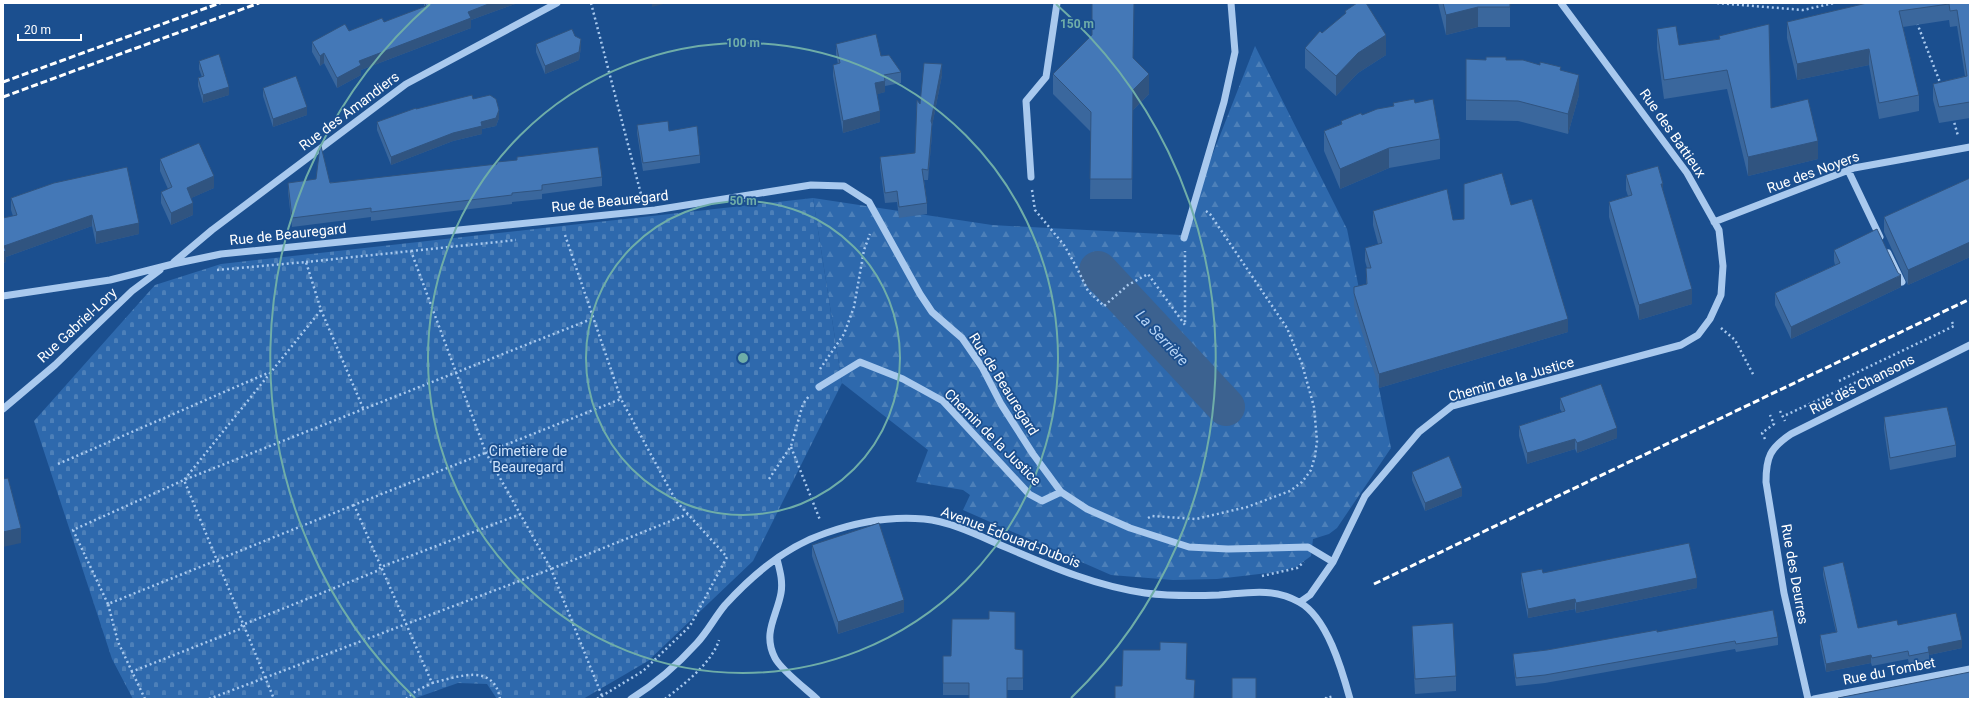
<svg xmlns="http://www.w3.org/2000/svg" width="1973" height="702" font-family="Roboto,sans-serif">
<defs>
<pattern id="forest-firs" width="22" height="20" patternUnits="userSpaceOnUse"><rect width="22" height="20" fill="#2e69ad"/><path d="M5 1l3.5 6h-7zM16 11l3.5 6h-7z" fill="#4d80b9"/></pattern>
<pattern id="cemetery-stones" width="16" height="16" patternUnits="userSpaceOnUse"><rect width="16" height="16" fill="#2e69ad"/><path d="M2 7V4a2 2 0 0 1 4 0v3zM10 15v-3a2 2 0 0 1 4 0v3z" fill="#4d80b9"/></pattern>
</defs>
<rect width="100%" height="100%" fill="#1b4f8f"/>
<path fill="url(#forest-firs)" d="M 1255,46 L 1347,229 L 1391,448 L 1337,528 L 1329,534 L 1313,539 L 1311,556 L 1296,567 L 1277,572 L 1217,579 L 1173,580 L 1111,575 L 963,510 L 970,495 L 963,490 L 916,482 L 928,450 L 842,383 L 813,198 L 992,225 L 1181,235 Z"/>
<path fill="url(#cemetery-stones)" d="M 813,198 L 842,383 L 753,561 L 648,661 L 583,699 L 497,699 L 487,684 L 458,683 L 413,699 L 133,699 L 112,659 L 34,421 L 155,285 L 221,264 Z"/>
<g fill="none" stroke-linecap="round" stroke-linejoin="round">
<path stroke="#3c6290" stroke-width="38" d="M 1098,270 L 1226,407"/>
<path stroke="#a9c9ee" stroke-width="2.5" stroke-dasharray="2 3" stroke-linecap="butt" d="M 591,3 L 642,198
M 1717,3 L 1803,10 L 1834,3
M 1917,23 L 1941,85
M 1953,118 L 1958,136
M 1032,190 L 1035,210 L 1064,245 L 1077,268 L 1088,291 L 1104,306 L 1128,285 L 1148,274 L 1185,325 L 1185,251
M 565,235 L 621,399 L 676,501 L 727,557 L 690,626 L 643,671 L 597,699
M 411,251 L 516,240
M 306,262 L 411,251 L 486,453 L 551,569 L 688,514
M 217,270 L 306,262 L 321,310 L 184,480 L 274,699
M 321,310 L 363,408
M 1721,328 L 1735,340 L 1754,376
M 820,369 L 844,334 L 854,307 L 864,250 L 870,234
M 1839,381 L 1954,326 L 1952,322
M 1780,411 L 1785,421
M 1786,415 L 1865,378
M 1765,439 L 1762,433 L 1774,424 L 1770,415
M 791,447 L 820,520
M 58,464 L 268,373
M 769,479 L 791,446 L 803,404 L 809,396
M 1148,518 L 1152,516 L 1196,519 L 1247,507 L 1290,491 L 1302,482 L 1311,470 L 1315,456 L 1317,441 L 1314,407 L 1302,364 L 1287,328 L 1210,214 L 1206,211
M 1262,576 L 1297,568 L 1304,562
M 108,604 L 73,530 L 184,480 L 594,318
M 131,672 L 240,629 L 242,625 L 377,571 L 381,567 L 521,514
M 145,699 L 118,642 L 108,604 L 354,505
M 209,699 L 551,569 L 602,696
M 406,699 L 416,691 L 432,683
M 500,699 C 494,662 457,677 432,683 L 354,505 L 621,399
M 665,699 C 683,685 712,663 719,640
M 1327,699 L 1326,698 L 1334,696"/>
<path stroke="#a9c9ee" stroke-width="7" d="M 1848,170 L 1880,237
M 1031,177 L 1026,101 L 1046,77 L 1057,3
M 1714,222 L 1854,168 L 1970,147
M 1184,238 L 1224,102 L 1235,52 L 1231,3
M 1888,253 L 1902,282
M 174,262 L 212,230 L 406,84 L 557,3
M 3,296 L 110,280 L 173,264 L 221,254 L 655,210 L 811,185 L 844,186 L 869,202 L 920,294 L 932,312 L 962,338 L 982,367 L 1001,404 L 1033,454 L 1061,492 L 1087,509 L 1130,528 L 1189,547 L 1228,549 L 1308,547 L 1333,562
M 819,387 L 860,362 L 903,379 L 943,401 L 1029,494 L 1042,501 L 1061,492
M 3,409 L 55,365 L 132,291 L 160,270
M 777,559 C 780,571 783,581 781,593 C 777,616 762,633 775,658 C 781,670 806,689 817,699
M 1300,602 L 1310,595 L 1333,562 L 1365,496 L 1419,432 L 1452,406 L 1681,345 L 1698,335 L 1710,319 L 1721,295 L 1723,266 L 1719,230 L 1687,173 L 1561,3
M 631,699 C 655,684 678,664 697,643 C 708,631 715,617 725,605 C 753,574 787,546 826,533 C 857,522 891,516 924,519 C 954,522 983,538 1010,549 C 1054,568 1097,586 1145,593 C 1169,596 1194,596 1219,595 C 1247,593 1272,587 1299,602 C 1327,617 1342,670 1350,699
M 1808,699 L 1784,593 L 1766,482 C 1766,457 1770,448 1791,434 L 1970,345
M 1814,699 L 1970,669"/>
<path stroke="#fff" stroke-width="3" stroke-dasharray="7 3" stroke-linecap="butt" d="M 3,82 L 220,3
M 3,97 L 259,3
M 1374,584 L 1970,299"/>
</g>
<path fill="#3a679d" d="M 424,3 L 515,3 L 515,4 L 471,20 L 471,28 L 361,70 L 361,75 L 337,88 L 324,63 L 320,66 L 312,52 L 312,42 L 349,31 L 384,22 L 424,7 Z
M 1438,3 L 1510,3 L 1510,27 L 1478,27 L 1446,35 Z
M 1867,3 L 1970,3 L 1970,118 L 1939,123 L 1933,100 L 1933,84 L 1965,76 L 1957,26 L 1950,27 L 1949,20 L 1903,27 L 1919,95 L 1919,111 L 1879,119 L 1869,65 L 1797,80 L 1787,38 L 1787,22 Z
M 1345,11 L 1386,55 L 1358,73 L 1336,96 L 1305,68 L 1305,48 L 1345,14 Z
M 1657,29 L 1679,45 L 1719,39 L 1719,36 L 1771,108 L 1818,159 L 1748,176 L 1727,89 L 1664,99 L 1657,48 Z
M 536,44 L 581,47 L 579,60 L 545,74 L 536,52 Z
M 836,44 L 881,56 L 901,72 L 901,83 L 885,86 L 885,92 L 877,94 L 880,122 L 843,133 L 833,76 L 833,65 L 838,64 L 836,55 Z
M 1133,58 L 1149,94 L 1133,110 L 1132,199 L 1090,199 L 1091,132 L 1053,94 L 1053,74 Z
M 1506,60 L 1561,70 L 1579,95 L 1568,134 L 1518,121 L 1466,120 L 1466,100 Z
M 199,61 L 229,95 L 203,103 L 198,86 L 198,78 L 202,77 L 199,69 Z
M 942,75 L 932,126 L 932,134 L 928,180 L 924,180 L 927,203 L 927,214 L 899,218 L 897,202 L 885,203 L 880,167 L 880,157 L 915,153 L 920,104 Z
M 263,88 L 307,115 L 273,127 L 263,96 Z
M 473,99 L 499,118 L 496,126 L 482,129 L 482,134 L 453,141 L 391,165 L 377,130 L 377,122 L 416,109 Z
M 1393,103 L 1415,103 L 1440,139 L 1440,159 L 1389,168 L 1340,189 L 1324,151 L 1324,131 L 1341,124 L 1341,121 L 1393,106 Z
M 637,125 L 669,131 L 700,155 L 700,163 L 643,171 L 637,133 Z
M 160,159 L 214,188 L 191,198 L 193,215 L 171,225 L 161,203 L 161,192 L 168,189 L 160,171 Z
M 1626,175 L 1663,192 L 1692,304 L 1639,320 L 1609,217 L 1609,202 L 1628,196 L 1626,190 Z
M 602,177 L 602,186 L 542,194 L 542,199 L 512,202 L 512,204 L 371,221 L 371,217 L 292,227 L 288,192 L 288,183 Z
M 1970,178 L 1970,257 L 1908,285 L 1884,232 L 1884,217 Z
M 54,183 L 139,234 L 96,244 L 92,226 L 6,257 L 6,262 L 3,263 L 3,218 L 13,216 L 11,210 L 11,198 Z
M 1511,205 L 1568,332 L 1379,388 L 1354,306 L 1354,287 L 1366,284 L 1366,268 L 1367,268 L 1365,261 L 1365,248 L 1378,244 L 1373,225 L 1373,211 L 1453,220 L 1464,219 Z
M 1834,250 L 1901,287 L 1791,339 L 1775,305 L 1775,293 L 1835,265 L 1834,261 Z
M 1560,398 L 1617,438 L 1577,453 L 1575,449 L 1527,464 L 1519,436 L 1519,426 L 1562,412 L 1560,409 Z
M 1884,417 L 1956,445 L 1956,457 L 1890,470 L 1884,429 Z
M 1412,472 L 1462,496 L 1425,511 L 1412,480 Z
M 812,545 L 904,612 L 838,634 L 812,556 Z
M 1823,567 L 1858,628 L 1898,625 L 1962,648 L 1929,655 L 1929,660 L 1909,664 L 1908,659 L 1872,666 L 1871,663 L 1826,672 L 1820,643 L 1820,635 L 1836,632 L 1823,575 Z
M 1521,573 L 1543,573 L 1697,588 L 1576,613 L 1575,609 L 1528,618 L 1521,583 Z
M 1412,626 L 1456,676 L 1456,691 L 1415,694 L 1412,640 Z
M 1657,632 L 1778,637 L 1778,645 L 1736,652 L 1735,649 L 1545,683 L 1516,686 L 1513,662 L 1513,654 L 1547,650 Z
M 1015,649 L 1023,650 L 1023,690 L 1007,690 L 969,695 L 943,695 L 943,656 L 951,656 Z"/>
<path fill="#305480" d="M 491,3 L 515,3 L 515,4 L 471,20 L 471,28 L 361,70 L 361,75 L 337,88 L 337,78 L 359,61 L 468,12 Z
M 652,3 L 667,3 L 652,7 Z
M 1478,7 L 1478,27 L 1446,35 L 1446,15 Z
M 1386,35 L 1386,55 L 1358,73 L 1336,96 L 1336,76 L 1358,53 Z
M 581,39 L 581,47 L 579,60 L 545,74 L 545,66 Z
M 1869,49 L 1869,65 L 1797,80 L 1797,64 Z
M 324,53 L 324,63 L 320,66 L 320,56 Z
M 942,64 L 942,75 L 932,126 L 932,134 L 928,180 L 931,121 Z
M 1149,74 L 1149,94 L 1133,110 L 1132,199 L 1133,90 Z
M 1579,75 L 1579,95 L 1568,134 L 1568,114 Z
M 885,81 L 885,92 L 875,95 L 875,83 Z
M 229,87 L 229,95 L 203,103 L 203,95 Z
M 307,107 L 307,115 L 273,127 L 273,119 Z
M 499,110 L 499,118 L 496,126 L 482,129 L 482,134 L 453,141 L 391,165 L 391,157 L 481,122 Z
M 880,111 L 880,122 L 843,133 L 843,121 Z
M 1818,141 L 1818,159 L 1748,176 L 1748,157 Z
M 1389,148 L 1389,168 L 1340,189 L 1340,169 Z
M 214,176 L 214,188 L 187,200 L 187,188 Z
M 1661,184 L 1663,184 L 1663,198 Z
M 193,203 L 193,215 L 171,225 L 171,213 Z
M 92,215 L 92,226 L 6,257 L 6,262 L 3,263 L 3,252 L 4,246 Z
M 139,223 L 139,234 L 96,244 L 96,232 Z
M 1970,242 L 1970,257 L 1908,285 L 1908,270 Z
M 1901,275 L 1901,287 L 1791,339 L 1791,327 Z
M 1692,289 L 1692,304 L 1639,320 L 1639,305 Z
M 1568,319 L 1568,332 L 1379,388 L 1379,374 Z
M 1617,428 L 1617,438 L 1577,453 L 1577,443 Z
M 1575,439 L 1575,449 L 1527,464 L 1527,453 Z
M 1462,488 L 1462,496 L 1425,511 L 1425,503 Z
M 21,528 L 21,543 L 3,547 L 3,532 Z
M 1697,578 L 1697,588 L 1576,613 L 1576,603 Z
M 1575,599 L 1575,609 L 1528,618 L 1528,609 Z
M 904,600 L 904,612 L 838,634 L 838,622 Z
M 1962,640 L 1962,648 L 1929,655 L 1928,647 Z
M 1871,655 L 1871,663 L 1826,672 L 1826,664 Z"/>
<path fill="#4478b7" stroke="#305480" d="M 425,3 L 491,3 L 468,12 L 471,18 L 359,61 L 361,65 L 337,78 L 324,53 L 320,56 L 312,42 L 345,24 L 349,31 L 382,18 L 384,22 L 426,6 Z
M 1092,3 L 1134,3 L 1133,58 L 1149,74 L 1133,90 L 1132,179 L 1090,179 L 1091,112 L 1053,74 L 1092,35 Z
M 1357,3 L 1366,3 L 1386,35 L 1358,53 L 1336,76 L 1305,48 L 1320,31 L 1322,33 L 1346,13 L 1345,11 Z
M 1443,3 L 1510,3 L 1510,7 L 1478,7 L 1446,15 Z
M 1867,3 L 1970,3 L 1970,102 L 1939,107 L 1933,84 L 1967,76 L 1957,10 L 1950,11 L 1949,4 L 1899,11 L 1919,95 L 1879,103 L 1869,49 L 1797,64 L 1787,22 Z
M 1769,24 L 1771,108 L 1808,99 L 1818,141 L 1748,157 L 1727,70 L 1664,80 L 1657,29 L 1676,26 L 1679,45 L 1720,39 L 1719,36 Z
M 572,29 L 575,36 L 581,39 L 579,52 L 545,66 L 536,44 Z
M 876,34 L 881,56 L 889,55 L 901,72 L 884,75 L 885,81 L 875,83 L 880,111 L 843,121 L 833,65 L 840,63 L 836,44 Z
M 219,54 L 229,87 L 203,95 L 198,78 L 204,76 L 199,61 Z
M 1486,57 L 1506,57 L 1506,60 L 1523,60 L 1540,65 L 1540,62 L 1561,67 L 1560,70 L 1579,75 L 1568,114 L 1518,101 L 1466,100 L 1466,59 L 1486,60 Z
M 924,63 L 942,64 L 931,121 L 932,124 L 928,170 L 922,169 L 927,203 L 899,207 L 897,191 L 885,193 L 880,157 L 915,153 L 917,100 L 920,104 Z
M 296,76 L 307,107 L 273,119 L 263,88 Z
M 472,95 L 473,99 L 490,95 L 496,99 L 499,110 L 496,118 L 481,122 L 482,126 L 453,133 L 391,157 L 377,122 L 416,108 L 416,109 Z
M 1414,99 L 1415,103 L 1433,99 L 1440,139 L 1389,148 L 1340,169 L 1324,131 L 1342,124 L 1341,121 L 1361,113 L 1362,115 L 1377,109 L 1394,106 L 1393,103 Z
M 668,121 L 669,131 L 697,126 L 700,155 L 643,163 L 637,125 Z
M 199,143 L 214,176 L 187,188 L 193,203 L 171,213 L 161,192 L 172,187 L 160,159 Z
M 320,146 L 321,146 L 330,183 L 497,164 L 497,162 L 517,160 L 517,157 L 598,147 L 602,177 L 542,185 L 542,190 L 512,193 L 512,195 L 371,212 L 371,208 L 292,218 L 288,183 L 316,179 Z
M 1658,166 L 1663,184 L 1661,184 L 1692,289 L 1639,305 L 1609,202 L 1632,195 L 1626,175 Z
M 127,167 L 139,223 L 96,232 L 92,215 L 4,246 L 6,251 L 3,252 L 3,218 L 17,215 L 11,198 L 54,183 Z
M 1502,173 L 1511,205 L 1532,199 L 1568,319 L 1379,374 L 1354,293 L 1354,287 L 1367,284 L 1366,268 L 1371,268 L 1365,248 L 1382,243 L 1373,211 L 1447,189 L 1453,220 L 1464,219 L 1464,184 Z
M 1970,178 L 1970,242 L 1908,270 L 1884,217 Z
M 1877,229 L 1898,273 L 1901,275 L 1791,327 L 1775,293 L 1840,263 L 1834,250 Z
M 1601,384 L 1617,428 L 1577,443 L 1575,439 L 1527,453 L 1519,426 L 1565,411 L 1560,398 Z
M 1947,407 L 1956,445 L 1890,458 L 1884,417 Z
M 1449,456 L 1462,488 L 1425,503 L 1412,472 Z
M 8,478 L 21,528 L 3,532 L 3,479 Z
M 879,523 L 904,600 L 838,622 L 812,545 Z
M 1689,543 L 1697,578 L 1576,603 L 1575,599 L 1528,609 L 1521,573 L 1542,569 L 1543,573 Z
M 1843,562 L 1858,628 L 1897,620 L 1898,625 L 1956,613 L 1962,640 L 1928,647 L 1929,652 L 1909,656 L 1908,651 L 1872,658 L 1871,655 L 1826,664 L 1820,635 L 1837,632 L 1823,567 Z
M 1773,610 L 1778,637 L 1736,644 L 1735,641 L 1545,675 L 1516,678 L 1513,654 L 1547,650 L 1657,630 L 1657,632 Z
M 989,611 L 1015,612 L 1015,649 L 1023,650 L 1023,678 L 1007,678 L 1007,699 L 969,699 L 969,683 L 943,683 L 943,656 L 951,656 L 952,619 L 989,619 Z
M 1453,623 L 1456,676 L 1415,679 L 1412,626 Z
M 1160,642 L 1187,643 L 1186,679 L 1195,680 L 1194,699 L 1115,699 L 1115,686 L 1122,686 L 1123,650 L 1160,650 Z
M 1970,672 L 1970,699 L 1838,699 L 1838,698 Z
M 1232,678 L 1256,678 L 1256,699 L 1232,699 Z"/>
<g fill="none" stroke="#6fada8" stroke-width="2">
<circle cx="743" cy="358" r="157"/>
<circle cx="743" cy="358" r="315"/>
<path d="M415 698A472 472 0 0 1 430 4M1056 4A472 472 0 0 1 1071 698"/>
</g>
<g text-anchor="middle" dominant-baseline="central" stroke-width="3.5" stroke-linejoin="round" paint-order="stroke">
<g font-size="14" fill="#fff" stroke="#1b4f8f">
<text transform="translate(349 111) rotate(-37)">Rue des Amandiers</text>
<text transform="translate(1673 133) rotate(55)">Rue des Battieux</text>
<text transform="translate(1813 172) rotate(-20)">Rue des Noyers</text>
<text transform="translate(610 201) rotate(-6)">Rue de Beauregard</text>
<text transform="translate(288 234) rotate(-6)">Rue de Beauregard</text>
<text transform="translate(77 325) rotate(-43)">Rue Gabriel-Lory</text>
<text transform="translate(1511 379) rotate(-16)">Chemin de la Justice</text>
<text transform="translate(1004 384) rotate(58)">Rue de Beauregard</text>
<text transform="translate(1862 384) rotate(-27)">Rue des Chansons</text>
<text transform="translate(993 437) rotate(45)">Chemin de la Justice</text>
<text transform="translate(1011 537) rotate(21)">Avenue Édouard-Dubois</text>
<text transform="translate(1795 574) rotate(80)">Rue des Deurres</text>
<text transform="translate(1889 671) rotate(-11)">Rue du Tombet</text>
</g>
<g font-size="14" fill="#cfe3fa" stroke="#1b4f8f">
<text x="528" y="451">Cimetière de<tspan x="528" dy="16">Beauregard</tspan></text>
</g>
<g font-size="15" font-style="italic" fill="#b5d3f5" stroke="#1b4f8f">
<text transform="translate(1162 338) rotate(47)">La Serrière</text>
</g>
</g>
<circle cx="743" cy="358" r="6" fill="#6fada8" stroke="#1b4f8f" stroke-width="2"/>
<g font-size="12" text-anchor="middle" font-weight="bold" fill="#6fada8" stroke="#1b4f8f" stroke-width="3.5" stroke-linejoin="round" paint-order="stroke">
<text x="1077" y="28">150 m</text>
<text x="743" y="47">100 m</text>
<text x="743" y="205">50 m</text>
</g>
<rect width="1973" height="702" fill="none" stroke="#ffffff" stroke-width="8"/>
<path d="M18 34v6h63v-6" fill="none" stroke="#ffffff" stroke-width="2"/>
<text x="24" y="34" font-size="12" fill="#ffffff" stroke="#1b4f8f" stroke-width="3" paint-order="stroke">20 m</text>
</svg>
